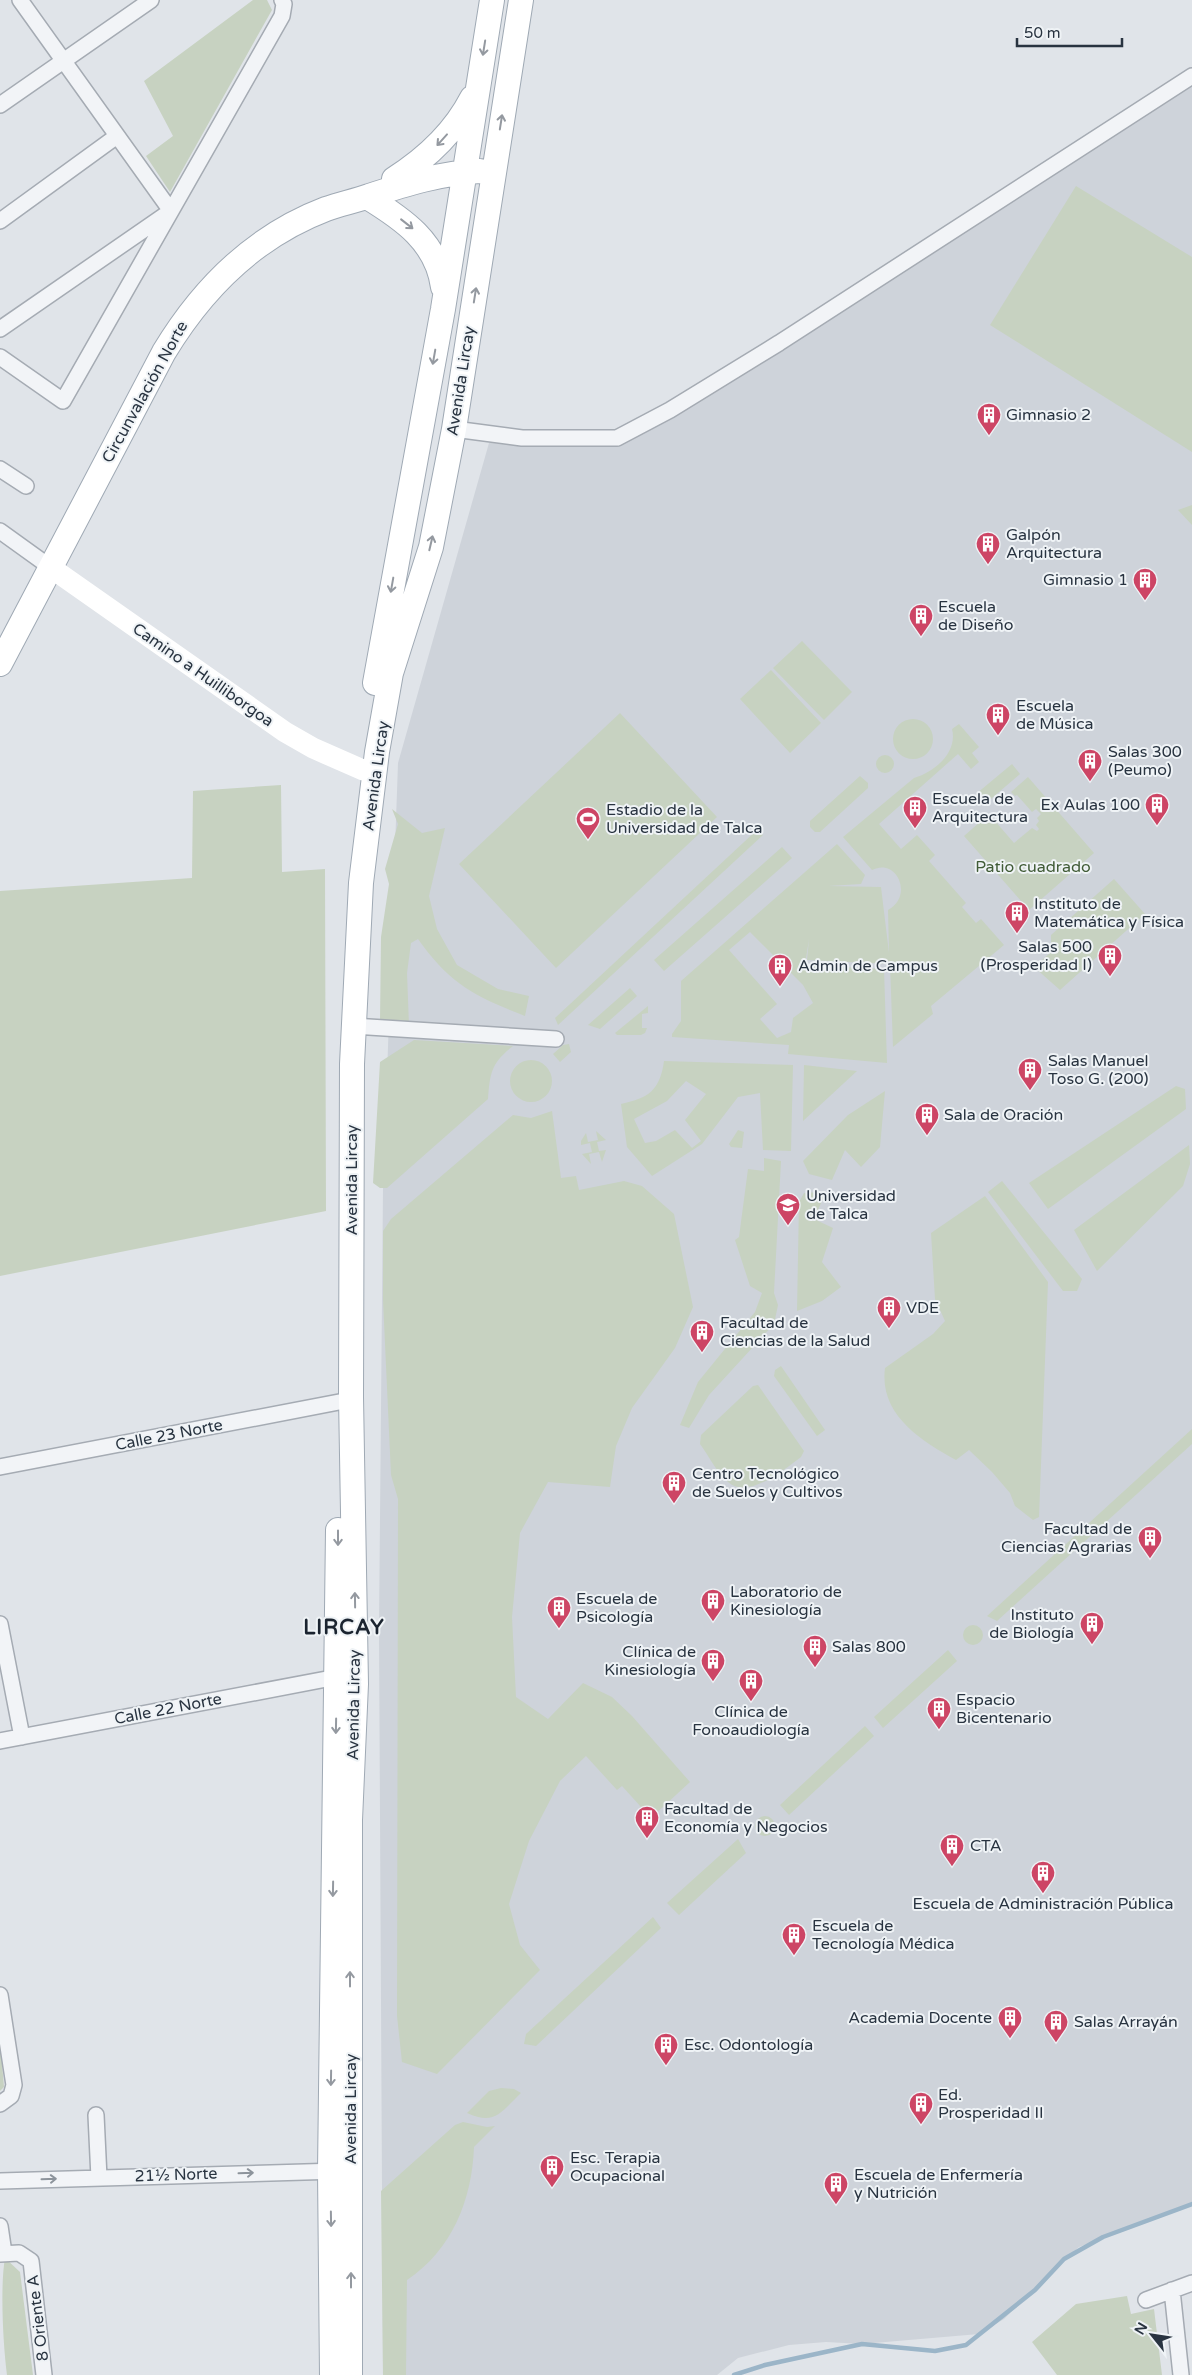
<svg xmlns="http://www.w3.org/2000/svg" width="1192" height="2375" font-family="'Varela Round',sans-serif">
<rect width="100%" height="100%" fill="#e0e4e9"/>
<path fill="#ced3da" d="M 1192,85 L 1192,2204 L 1079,2247 L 1056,2267 L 1004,2319 L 979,2334 L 862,2344 L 826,2342 L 789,2345 L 738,2358 L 717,2375 L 383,2375 L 379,1630 L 383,1188 L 398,763 L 489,443 L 621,444 L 881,284 Z"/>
<path fill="#c7d2c1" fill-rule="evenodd" d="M 253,0 L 267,0 L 272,10 L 170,192 L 146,156 L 173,136 L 144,81 Z
M 1076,186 L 1192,257 L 1192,452 L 990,325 Z
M 1192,505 L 1192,525 L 1178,510 Z
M 802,641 L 852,692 L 824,720 L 773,668 Z
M 771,670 L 821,723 L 790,753 L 740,699 Z
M 620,713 L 717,817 L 556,968 L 459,864 Z
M893 739a20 20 0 1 1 40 0a20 20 0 1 1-40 0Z
M 959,724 L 979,747 L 972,753 L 979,762 L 971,769 L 958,754 L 879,824 L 901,849 L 917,835 L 935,855 L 929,861 L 966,903 L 962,907 L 976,923 L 981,919 L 1004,945 L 931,1006 L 933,1014 L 893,1047 L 890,964 L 807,960 L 809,939 L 805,965 L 884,969 L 887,1063 L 788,1054 L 789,1045 L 672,1037 L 672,1034 L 681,1021 L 681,981 L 837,844 L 865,875 L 861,884 L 828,886 L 881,887 L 889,953 L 888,910 C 914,896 897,857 872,870 L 843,837 L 914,778 C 934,772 958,753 952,729 ZM 750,932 L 803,985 L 813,1003 L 793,1018 L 791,1032 L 777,1038 L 760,1019 L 777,1004 L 729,950 Z
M876 764a9 9 0 1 1 18 0a9 9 0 1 1-18 0Z
M 1012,764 L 1020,774 L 985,804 L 976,794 Z
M 860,776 L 868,783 L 868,788 L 820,832 L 815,832 L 810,827 L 810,821 Z
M 1028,777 L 1094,853 L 1029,910 L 964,836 L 989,814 L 1014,843 L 1032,828 L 1037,831 L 1039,829 L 1036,825 L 1039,821 L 1037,818 L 1041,814 L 1036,809 L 1032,812 L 1017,795 L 1015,796 L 1011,792 Z
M 281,785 L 282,872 L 325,869 L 326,1211 L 0,1276 L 0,891 L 192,878 L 193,791 Z
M 392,809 L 422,833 L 445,828 L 429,896 L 437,929 L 457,965 L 498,989 L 529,996 L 525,1016 C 474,996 450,984 418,939 L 411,943 L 407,973 L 409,1025 L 380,1021 L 381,937 L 389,884 L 385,869 L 398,824 Z
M 758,829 L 763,835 L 558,1025 L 555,1018 Z
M 782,847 L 792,858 L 664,971 L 654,960 Z
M 1114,879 L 1145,914 L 1060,990 L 1034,967 L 1051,952 L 1051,935 Z
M 630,988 L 637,996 L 600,1029 L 588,1025 Z
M 648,1006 L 648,1013 L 642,1014 L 642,1028 L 647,1028 L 645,1033 L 641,1035 L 617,1035 L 615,1033 Z
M 414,1040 L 513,1046 C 491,1063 490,1073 488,1099 L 387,1188 L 380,1188 L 373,1183 L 380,1062 Z
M 569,1044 L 571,1052 L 560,1062 L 553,1054 L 563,1045 Z
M510 1081a21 21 0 1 1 42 0a21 21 0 1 1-42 0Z
M 664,1061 L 793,1065 L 791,1151 L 763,1150 L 760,1093 L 738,1097 L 702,1144 L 652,1176 L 627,1147 L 621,1104 C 649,1098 660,1090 664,1061 ZM 686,1081 L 706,1094 L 685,1120 L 701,1141 L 692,1148 L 675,1130 L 656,1141 L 645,1143 L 634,1119 L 667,1101 Z
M 804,1065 L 857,1071 L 803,1121 Z
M 1176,1086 L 1185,1089 L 1186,1109 L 1048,1209 L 1029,1183 Z
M 885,1091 L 880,1147 L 861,1167 L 845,1150 L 832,1180 L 809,1174 L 803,1161 L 848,1115 Z
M 552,1111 L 561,1178 L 576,1176 L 579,1190 L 624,1181 L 642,1186 L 674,1214 L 693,1307 L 675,1348 L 632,1408 L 616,1446 L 610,1487 L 548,1482 L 520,1533 L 512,1617 L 516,1697 L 548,1719 L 583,1683 L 612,1697 L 632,1716 L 690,1782 L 651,1818 L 622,1786 L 617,1790 L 586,1756 L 560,1781 L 529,1841 L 509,1904 L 520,1945 L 540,1970 L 437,2074 L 402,2062 L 397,2016 L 398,1499 L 391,1475 L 383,1300 L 383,1231 L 391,1219 L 513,1115 L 531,1118 Z
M 738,1130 L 744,1132 L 742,1148 L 731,1147 L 729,1144 Z
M 596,1131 L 606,1140 L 597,1142 L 599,1151 L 606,1150 L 602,1162 L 599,1152 L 589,1154 L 591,1164 L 582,1154 L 592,1152 L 590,1143 L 581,1145 L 581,1141 L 586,1133 L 588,1142 L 598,1140 Z
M 1189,1145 L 1190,1164 L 1183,1186 L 1097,1271 L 1074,1230 Z
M 764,1158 L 781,1161 L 774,1293 L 778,1305 L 774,1324 L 709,1395 L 689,1428 L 680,1425 L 698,1382 L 755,1312 L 762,1293 L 750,1286 L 735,1240 L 739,1237 L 748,1169 L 764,1171 Z
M 1002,1181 L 1082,1279 L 1077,1291 L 1063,1291 L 988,1192 Z
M 821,1192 L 825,1194 L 814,1219 L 833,1228 L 822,1262 L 841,1287 L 822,1301 L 797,1311 L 799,1202 L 804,1193 Z
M 985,1196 L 1048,1282 L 1039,1517 L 1033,1520 L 1015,1506 L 1010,1493 L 992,1472 L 969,1450 L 956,1460 C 920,1440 879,1414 885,1368 L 933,1334 L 945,1321 L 935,1299 L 931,1233 Z
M 781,1366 L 825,1430 L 817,1436 L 774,1376 L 775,1370 Z
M 758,1385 L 804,1451 L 801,1457 C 785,1469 748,1500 728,1482 C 717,1473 709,1456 700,1444 L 701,1435 L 753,1386 Z
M 1192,1429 L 1192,1444 L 997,1621 L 987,1616 Z
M963 1635a10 10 0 1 1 20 0a10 10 0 1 1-20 0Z
M 948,1650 L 957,1661 L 883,1728 L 874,1717 Z
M 865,1726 L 874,1736 L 789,1815 L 780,1805 Z
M755 1826a10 10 0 1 1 20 0a10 10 0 1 1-20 0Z
M 738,1839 L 746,1853 L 679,1915 L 667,1903 Z
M 653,1917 L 661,1928 L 536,2046 L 524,2044 L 526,2034 Z
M 0,2040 L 4,2087 L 0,2091 Z
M 501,2088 L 514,2089 L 521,2093 C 501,2112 495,2126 467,2113 L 489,2091 Z
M 463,2122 L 487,2127 L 495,2126 L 474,2147 C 472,2200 452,2250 407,2280 L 406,2375 L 383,2375 L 381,2191 L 455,2125 Z
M 5,2258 L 20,2272 L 33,2375 L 7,2375 C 3,2344 0,2286 5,2258 Z
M 1127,2296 L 1131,2314 L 1154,2309 L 1162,2375 L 1057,2375 L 1032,2342 L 1076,2304 Z"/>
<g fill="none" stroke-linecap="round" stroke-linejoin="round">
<path stroke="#9bb5c8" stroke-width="4.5" d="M 734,2375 L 765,2365 L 862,2344 L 935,2351 L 966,2345 L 1035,2290 L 1064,2259 L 1103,2237 L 1192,2204"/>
<defs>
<path id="street" d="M 0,105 L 151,0
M 0,221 L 117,136
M 0,329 L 171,211 L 20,0
M 0,357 L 63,401 L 282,16 L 284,4 L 282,0
M 454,429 L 522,438 L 617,438 L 670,410 L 779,343 L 1192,76
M 0,469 L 26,486
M 0,531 L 50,567
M 353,1026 L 556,1039
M 0,1467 L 339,1402
M 0,1624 L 22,1737
M 0,1741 L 337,1677
M 0,1995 L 14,2085 L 11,2096 L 0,2104
M 96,2115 L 99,2178
M 0,2181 L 338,2171
M 0,2226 L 4,2253
M 0,2254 L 19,2253 L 31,2261 L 44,2375
M 1172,2290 L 1181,2375
M 1146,2300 L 1192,2283"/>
<path id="primary" d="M 394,179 C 427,158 454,133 472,98
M 367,197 C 403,219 437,242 443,287
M 0,664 L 164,352 C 202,289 255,236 326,209 C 340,204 355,201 369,196 C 406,184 441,173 480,171
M 375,683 L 443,309 L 492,0
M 332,2375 L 330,2171 L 338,1530
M 350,2375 L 350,1820 L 356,1684 L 351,1397 L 352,1064 L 361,883 L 377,752 L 391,673 L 431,547 L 454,429 L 521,0"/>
</defs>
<use href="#street" stroke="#a5abb3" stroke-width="18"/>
<use href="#primary" stroke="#9fa9b4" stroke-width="26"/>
<use href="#street" stroke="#f2f4f7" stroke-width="15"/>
<path stroke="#fff" stroke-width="21" d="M 50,567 L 285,732 L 313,748 L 363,770"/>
<use href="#primary" stroke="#fff" stroke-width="24"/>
</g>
<defs><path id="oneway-shaft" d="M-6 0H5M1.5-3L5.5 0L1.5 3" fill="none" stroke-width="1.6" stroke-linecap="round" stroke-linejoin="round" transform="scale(1.25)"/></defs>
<g stroke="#9499a0">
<use href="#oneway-shaft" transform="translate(484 48) rotate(99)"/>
<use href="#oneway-shaft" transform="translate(501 122) rotate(-81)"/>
<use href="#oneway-shaft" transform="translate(442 140) rotate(132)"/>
<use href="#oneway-shaft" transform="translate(407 224) rotate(38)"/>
<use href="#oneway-shaft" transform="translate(475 295) rotate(-81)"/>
<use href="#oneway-shaft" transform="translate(434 357) rotate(100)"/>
<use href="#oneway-shaft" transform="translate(431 543) rotate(-77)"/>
<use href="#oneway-shaft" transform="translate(392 585) rotate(100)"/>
<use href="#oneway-shaft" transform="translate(338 1538) rotate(90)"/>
<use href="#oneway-shaft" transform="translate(355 1600) rotate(-91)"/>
<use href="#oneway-shaft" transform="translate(336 1726) rotate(91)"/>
<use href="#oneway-shaft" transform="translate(333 1889) rotate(91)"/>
<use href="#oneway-shaft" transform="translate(350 1979) rotate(-90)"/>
<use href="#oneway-shaft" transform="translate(331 2078) rotate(91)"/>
<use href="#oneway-shaft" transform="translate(331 2219) rotate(89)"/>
<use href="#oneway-shaft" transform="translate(351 2280) rotate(-90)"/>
</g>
<g stroke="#8d949c">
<use href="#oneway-shaft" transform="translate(246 2173) rotate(-2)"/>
<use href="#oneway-shaft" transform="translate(49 2179) rotate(-2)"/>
</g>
<defs>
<symbol id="building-pin" viewBox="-11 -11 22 30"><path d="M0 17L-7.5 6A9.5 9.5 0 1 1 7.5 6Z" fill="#cd4565" stroke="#eff3f6"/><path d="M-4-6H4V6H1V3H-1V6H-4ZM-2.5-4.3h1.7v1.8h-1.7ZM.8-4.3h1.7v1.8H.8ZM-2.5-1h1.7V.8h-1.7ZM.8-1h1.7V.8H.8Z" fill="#fff"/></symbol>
<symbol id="stadium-pin" viewBox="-11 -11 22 30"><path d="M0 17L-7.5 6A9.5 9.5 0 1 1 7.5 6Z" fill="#cd4565" stroke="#eff3f6"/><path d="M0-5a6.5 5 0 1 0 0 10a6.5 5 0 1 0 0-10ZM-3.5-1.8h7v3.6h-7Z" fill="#fff"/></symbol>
<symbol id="university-pin" viewBox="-11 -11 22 30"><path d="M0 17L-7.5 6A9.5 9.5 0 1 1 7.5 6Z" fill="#cd4565" stroke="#eff3f6"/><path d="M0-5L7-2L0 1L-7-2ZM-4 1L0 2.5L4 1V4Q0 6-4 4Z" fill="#fff"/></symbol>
</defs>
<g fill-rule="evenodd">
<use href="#building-pin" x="975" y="401" width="28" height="38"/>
<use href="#building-pin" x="974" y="530" width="28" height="38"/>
<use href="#building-pin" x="1131" y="566" width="28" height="38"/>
<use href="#building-pin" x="907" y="602" width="28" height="38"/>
<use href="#building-pin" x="984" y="701" width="28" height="38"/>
<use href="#building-pin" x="1076" y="747" width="28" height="38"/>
<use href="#building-pin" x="1143" y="791" width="28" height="38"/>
<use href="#building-pin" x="901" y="794" width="28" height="38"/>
<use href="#stadium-pin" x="574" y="805" width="28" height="38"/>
<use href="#building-pin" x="1003" y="899" width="28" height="38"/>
<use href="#building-pin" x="1096" y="942" width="28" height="38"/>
<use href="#building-pin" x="766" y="952" width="28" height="38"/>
<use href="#building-pin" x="1016" y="1056" width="28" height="38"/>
<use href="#building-pin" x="913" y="1101" width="28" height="38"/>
<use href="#university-pin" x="774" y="1191" width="28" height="38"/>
<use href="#building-pin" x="875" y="1294" width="28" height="38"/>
<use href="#building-pin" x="688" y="1318" width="28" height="38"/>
<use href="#building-pin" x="660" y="1469" width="28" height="38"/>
<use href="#building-pin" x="1136" y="1524" width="28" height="38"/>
<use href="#building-pin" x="699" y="1587" width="28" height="38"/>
<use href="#building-pin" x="545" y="1594" width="28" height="38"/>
<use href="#building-pin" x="1078" y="1610" width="28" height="38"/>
<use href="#building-pin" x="801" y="1633" width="28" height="38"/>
<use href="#building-pin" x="699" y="1647" width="28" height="38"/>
<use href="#building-pin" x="737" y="1667" width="28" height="38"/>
<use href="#building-pin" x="925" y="1695" width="28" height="38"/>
<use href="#building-pin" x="633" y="1804" width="28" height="38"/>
<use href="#building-pin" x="938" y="1832" width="28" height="38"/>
<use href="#building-pin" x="1029" y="1859" width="28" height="38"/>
<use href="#building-pin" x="780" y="1921" width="28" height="38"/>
<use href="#building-pin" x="996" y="2004" width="28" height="38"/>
<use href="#building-pin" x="1042" y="2008" width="28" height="38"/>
<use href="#building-pin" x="652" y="2031" width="28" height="38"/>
<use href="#building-pin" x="907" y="2090" width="28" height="38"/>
<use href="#building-pin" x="538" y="2153" width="28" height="38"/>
<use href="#building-pin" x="822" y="2170" width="28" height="38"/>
</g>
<g text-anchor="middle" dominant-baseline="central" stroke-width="4" stroke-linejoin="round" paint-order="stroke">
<g font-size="16" fill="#283340" stroke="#eff3f6">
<text transform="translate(461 381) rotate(-81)">Avenida Lircay</text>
<text transform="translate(145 392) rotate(-61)">Circunvalación Norte</text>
<text transform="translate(203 675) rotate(35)">Camino a Huilliborgoa</text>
<text transform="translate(376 776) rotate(-82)">Avenida Lircay</text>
<text transform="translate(352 1180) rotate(-90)">Avenida Lircay</text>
<text transform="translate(169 1435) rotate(-11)">Calle 23 Norte</text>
<text transform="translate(354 1705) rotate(-89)">Avenida Lircay</text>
<text transform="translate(168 1709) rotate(-11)">Calle 22 Norte</text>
<text transform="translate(351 2109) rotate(-90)">Avenida Lircay</text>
<text transform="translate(176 2175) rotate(-2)">21½ Norte</text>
<text transform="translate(38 2318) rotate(-97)">8 Oriente A</text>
</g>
<g font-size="16" fill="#283340" stroke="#eff3f6" text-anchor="start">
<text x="1006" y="415">Gimnasio 2</text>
<text x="1006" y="535">Galpón<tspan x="1006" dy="18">Arquitectura</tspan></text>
<text x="1128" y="580" text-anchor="end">Gimnasio 1</text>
<text x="938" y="607">Escuela<tspan x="938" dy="18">de Diseño</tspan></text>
<text x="1016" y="706">Escuela<tspan x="1016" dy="18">de Música</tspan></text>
<text x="1108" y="752">Salas 300<tspan x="1108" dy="18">(Peumo)</tspan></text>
<text x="932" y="799">Escuela de<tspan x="932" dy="18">Arquitectura</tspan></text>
<text x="1140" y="805" text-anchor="end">Ex Aulas 100</text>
<text x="606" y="810">Estadio de la<tspan x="606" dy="18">Universidad de Talca</tspan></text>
<text x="1034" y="904">Instituto de<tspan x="1034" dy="18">Matemática y Física</tspan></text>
<text x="1092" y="947" text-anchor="end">Salas 500<tspan x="1092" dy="18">(Prosperidad I)</tspan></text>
<text x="798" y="966">Admin de Campus</text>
<text x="1048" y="1061">Salas Manuel<tspan x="1048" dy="18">Toso G. (200)</tspan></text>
<text x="944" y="1115">Sala de Oración</text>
<text x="806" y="1196">Universidad<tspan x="806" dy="18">de Talca</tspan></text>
<text x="906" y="1308">VDE</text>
<text x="720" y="1323">Facultad de<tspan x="720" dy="18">Ciencias de la Salud</tspan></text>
<text x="692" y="1474">Centro Tecnológico<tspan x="692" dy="18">de Suelos y Cultivos</tspan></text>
<text x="1132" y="1529" text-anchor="end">Facultad de<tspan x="1132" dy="18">Ciencias Agrarias</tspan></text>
<text x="730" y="1592">Laboratorio de<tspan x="730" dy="18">Kinesiología</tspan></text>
<text x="576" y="1599">Escuela de<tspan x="576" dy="18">Psicología</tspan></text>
<text x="1074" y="1615" text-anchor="end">Instituto<tspan x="1074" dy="18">de Biología</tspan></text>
<text x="832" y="1647">Salas 800</text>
<text x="696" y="1652" text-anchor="end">Clínica de<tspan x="696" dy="18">Kinesiología</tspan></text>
<text x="956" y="1700">Espacio<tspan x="956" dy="18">Bicentenario</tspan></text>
<text x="751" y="1712" text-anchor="middle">Clínica de<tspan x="751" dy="18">Fonoaudiología</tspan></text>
<text x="664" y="1809">Facultad de<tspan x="664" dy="18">Economía y Negocios</tspan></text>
<text x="970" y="1846">CTA</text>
<text x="1043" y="1904" text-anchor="middle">Escuela de Administración Pública</text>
<text x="812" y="1926">Escuela de<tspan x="812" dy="18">Tecnología Médica</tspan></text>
<text x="992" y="2018" text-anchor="end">Academia Docente</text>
<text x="1074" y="2022">Salas Arrayán</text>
<text x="684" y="2045">Esc. Odontología</text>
<text x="938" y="2095">Ed.<tspan x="938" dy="18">Prosperidad II</tspan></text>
<text x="570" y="2158">Esc. Terapia<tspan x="570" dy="18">Ocupacional</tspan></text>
<text x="854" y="2175">Escuela de Enfermería<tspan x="854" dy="18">y Nutrición</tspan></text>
</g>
<g font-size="16" fill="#405b36" stroke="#eff3f6">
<text x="1033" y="867">Patio cuadrado</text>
</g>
<g font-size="21" font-weight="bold" letter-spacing="1" fill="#1b2430" stroke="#eff3f6">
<text x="344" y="1627">LIRCAY</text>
</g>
</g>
<g transform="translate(1152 2335) rotate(300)" stroke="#eff3f6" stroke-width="4" paint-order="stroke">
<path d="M0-4L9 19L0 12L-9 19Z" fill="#283340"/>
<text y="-8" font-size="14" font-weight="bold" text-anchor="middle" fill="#283340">N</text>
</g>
<path d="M1017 38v8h105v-8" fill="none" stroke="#283340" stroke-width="2.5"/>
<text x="1024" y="38" font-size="15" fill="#283340" stroke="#eff3f6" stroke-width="4" paint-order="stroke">50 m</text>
</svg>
